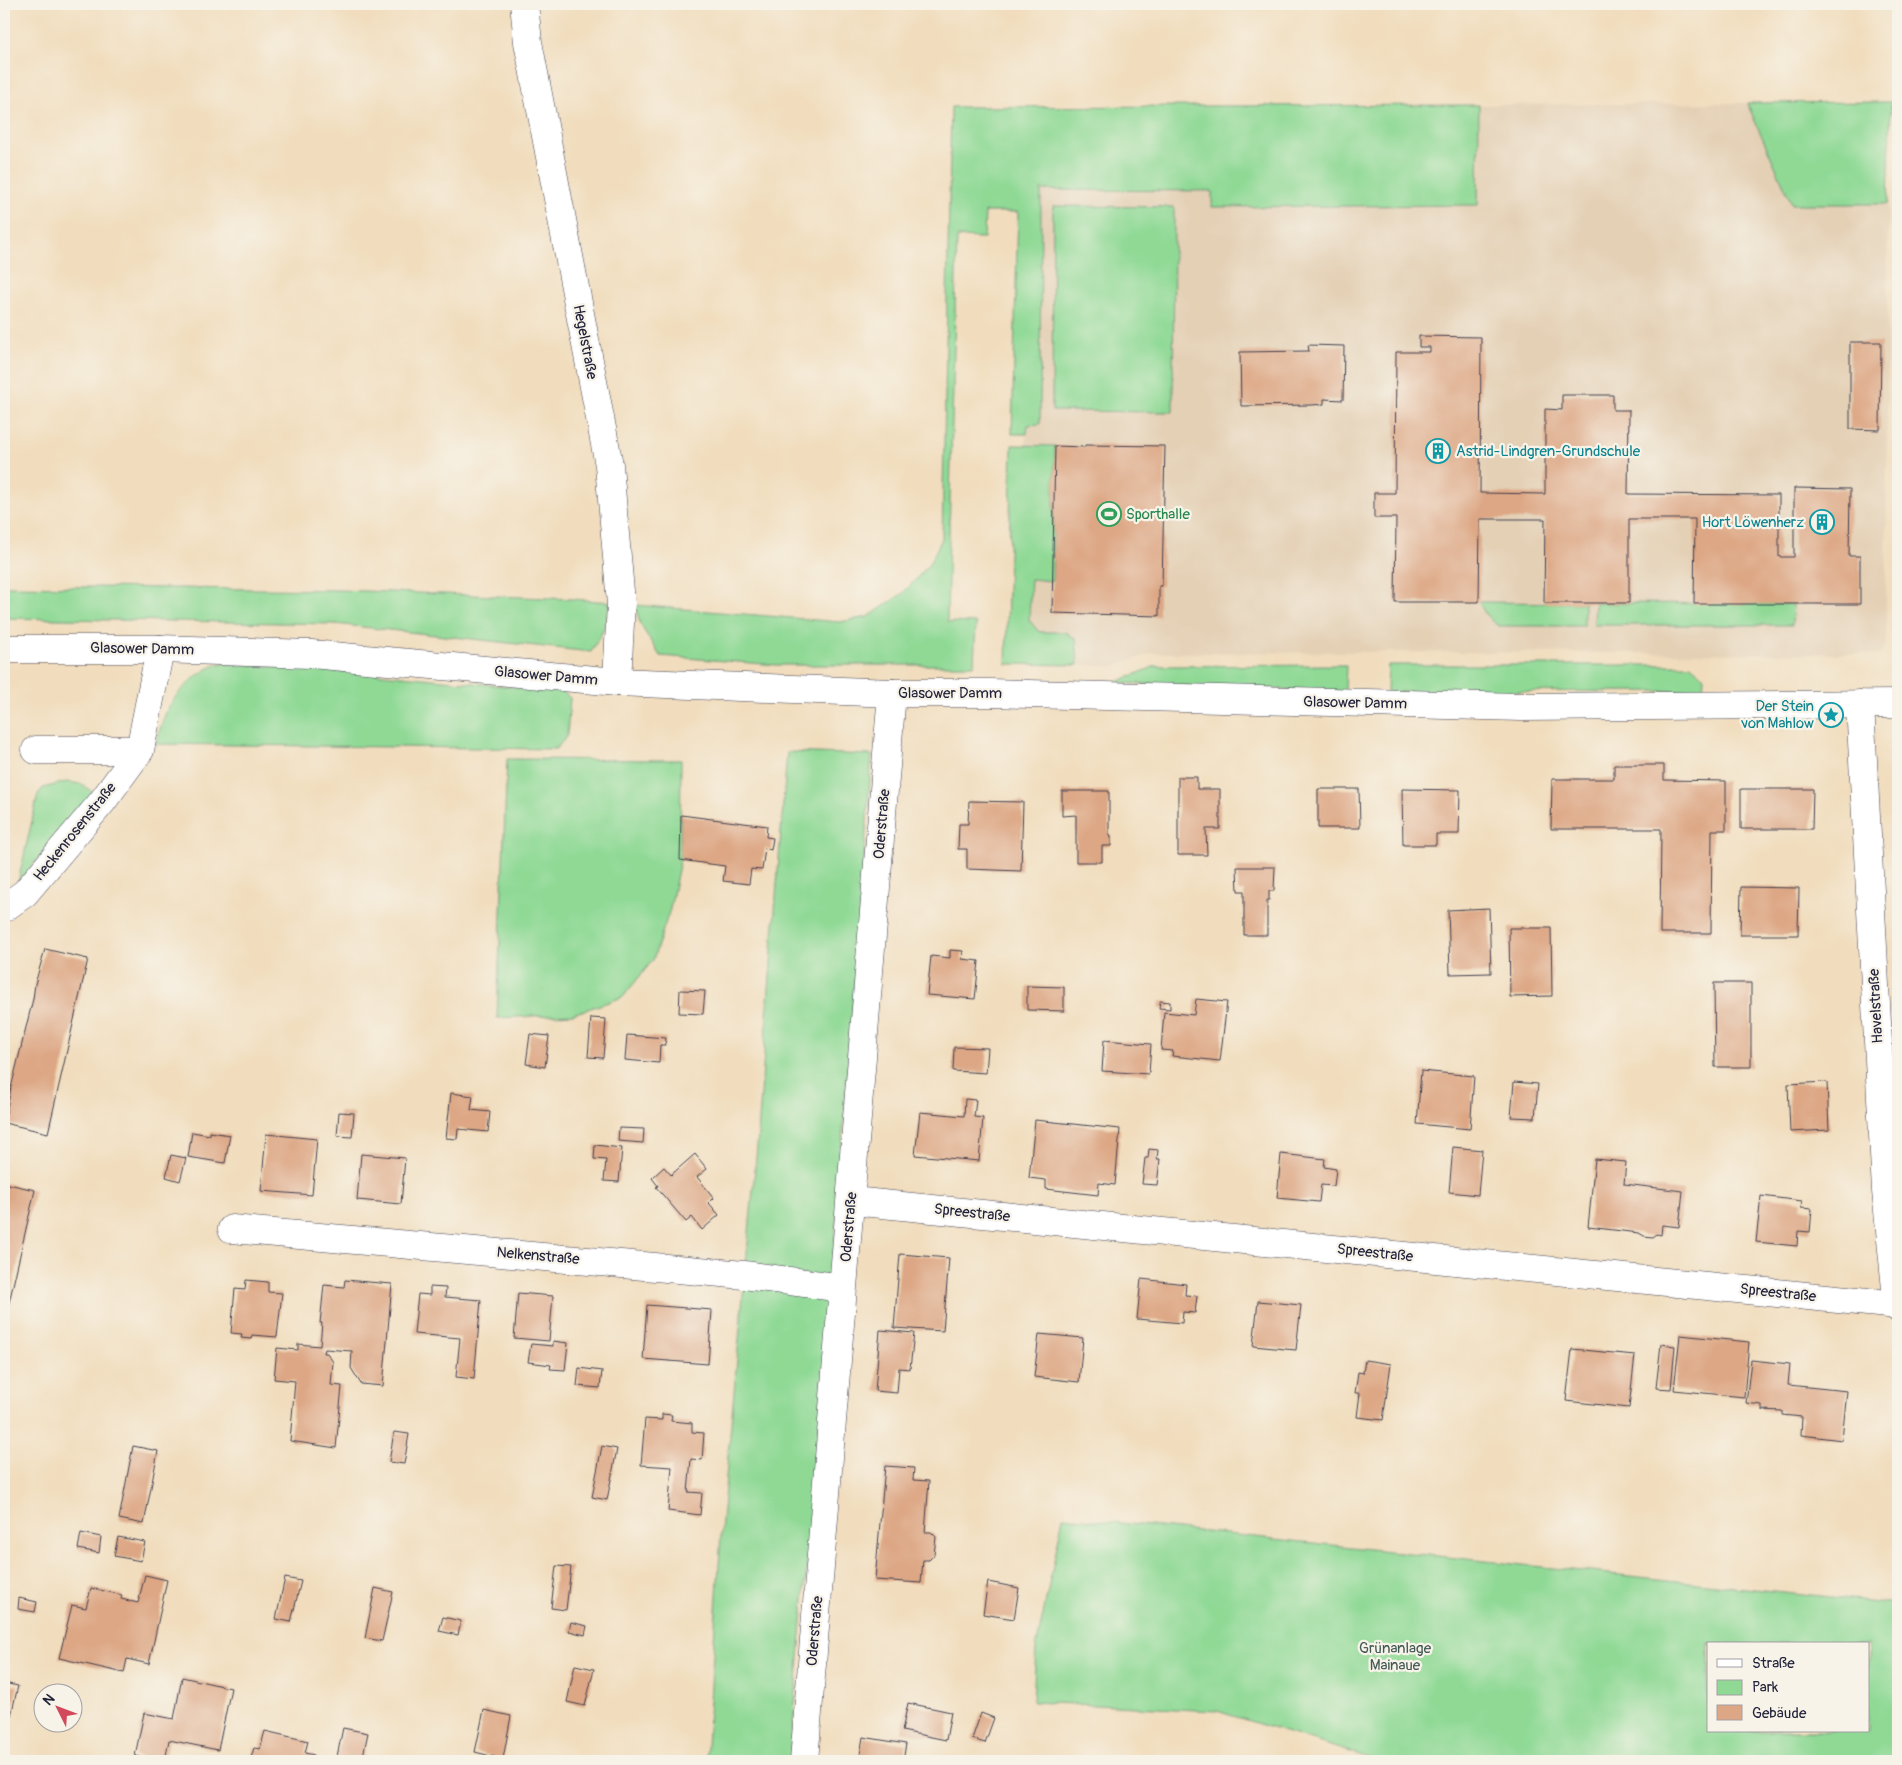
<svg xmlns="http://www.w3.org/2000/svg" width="1902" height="1765" font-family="Pangolin,sans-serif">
<rect width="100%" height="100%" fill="#f7f3e8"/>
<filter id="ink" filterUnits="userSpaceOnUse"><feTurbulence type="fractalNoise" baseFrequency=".02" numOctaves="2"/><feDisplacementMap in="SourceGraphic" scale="10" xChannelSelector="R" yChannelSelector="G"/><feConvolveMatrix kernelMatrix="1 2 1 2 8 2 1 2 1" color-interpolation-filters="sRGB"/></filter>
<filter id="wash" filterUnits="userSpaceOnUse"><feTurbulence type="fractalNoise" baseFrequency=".0096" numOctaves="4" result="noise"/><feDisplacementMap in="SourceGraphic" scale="20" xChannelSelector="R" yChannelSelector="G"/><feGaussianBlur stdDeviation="1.12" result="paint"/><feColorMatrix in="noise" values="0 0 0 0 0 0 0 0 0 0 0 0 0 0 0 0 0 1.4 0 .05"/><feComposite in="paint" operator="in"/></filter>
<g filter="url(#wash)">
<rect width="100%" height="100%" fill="#f1ddbd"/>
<path fill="#e4d0b5" d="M 1747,103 L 1792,204 L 1888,204 L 1886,644 L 1880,654 L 1393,652 L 1154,653 L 1113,666 L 1016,663 L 1027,425 L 1040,424 L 1041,190 L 1212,191 L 1213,207 L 1477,205 L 1479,105 Z"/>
<path fill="#8fd995" stroke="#587e68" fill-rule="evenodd" d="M 1891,102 L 1888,204 L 1792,204 L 1747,103 Z
M 1479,105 L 1478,205 L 1212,207 L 1212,191 L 1041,190 L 1040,424 L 1028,425 L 1027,434 L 1012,434 L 1018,212 L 985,212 L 984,238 L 957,237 L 948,573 L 947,622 L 976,623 L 974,665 L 777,665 L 660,656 L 640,624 L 635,605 L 840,622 L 868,617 L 903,593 L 928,566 L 942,539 L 951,107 Z
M 1053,206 L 1174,207 L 1173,412 L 1052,411 Z
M 1012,445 L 1055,446 L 1052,581 L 1031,579 L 1029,620 L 1039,632 L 1065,632 L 1076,639 L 1078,665 L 1006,664 Z
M 4,586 L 339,590 L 572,599 L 610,602 L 604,629 L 591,652 L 335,624 L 4,618 Z
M 1479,602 L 1584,603 L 1584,626 L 1499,626 C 1489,620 1484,613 1479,602 Z
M 1595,603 L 1793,604 L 1792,625 L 1594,625 Z
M 222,663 L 382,674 L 564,692 L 570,698 L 567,736 L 556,749 L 155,744 C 159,734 161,724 165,715 C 175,692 199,669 222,663 Z
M 1346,665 L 1345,692 L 1114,683 L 1156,666 Z
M 1388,665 L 1691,665 L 1704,677 L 1703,691 L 1387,692 Z
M 787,752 L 872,755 L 830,1301 L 790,1761 L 706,1761 L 722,1520 L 757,1147 Z
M 507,759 L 681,760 L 680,860 L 670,909 L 653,960 L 623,997 L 573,1014 L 497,1018 Z
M 66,782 L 82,784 L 95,794 L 18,882 L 38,794 L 43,788 Z
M 1063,1517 L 1898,1604 L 1898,1761 L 1379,1761 L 1217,1711 L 1033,1702 L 1036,1649 ZM 1708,1644 L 1868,1644 L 1868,1731 L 1708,1731 Z"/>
<g id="blocks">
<path fill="#dda785" d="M 1419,336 L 1481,337 L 1480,493 L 1545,494 L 1545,409 L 1562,410 L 1562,395 L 1613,395 L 1613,410 L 1629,410 L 1628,494 L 1779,495 L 1779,557 L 1794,557 L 1794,488 L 1850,489 L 1849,556 L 1860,556 L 1860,604 L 1694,604 L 1695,519 L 1629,519 L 1629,603 L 1544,603 L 1545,519 L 1480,519 L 1479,602 L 1395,602 L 1396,518 L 1374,518 L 1374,493 L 1395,493 L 1396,352 L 1430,352 L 1430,347 L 1419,347 Z
M 1850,342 L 1881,342 L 1880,430 L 1850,429 Z
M 1308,345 L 1344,346 L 1343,400 L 1324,399 L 1324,404 L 1312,405 L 1241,406 L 1240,352 L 1309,351 Z
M 1085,445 L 1165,446 L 1162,586 L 1159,586 L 1159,616 L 1052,613 L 1055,446 L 1085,447 Z
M 1614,765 L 1664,765 L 1664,780 L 1726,781 L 1726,830 L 1712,830 L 1711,933 L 1660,933 L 1661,829 L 1551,829 L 1552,779 L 1614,779 Z
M 1178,777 L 1197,777 L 1197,789 L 1220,789 L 1220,829 L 1206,829 L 1207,855 L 1178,855 Z
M 1318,789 L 1359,789 L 1360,828 L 1318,828 Z
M 1402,789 L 1460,790 L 1459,834 L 1436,834 L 1436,845 L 1403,845 Z
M 1741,789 L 1813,789 L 1812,829 L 1741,829 Z
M 1062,791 L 1109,791 L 1109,835 L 1111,835 L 1111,846 L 1102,846 L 1102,862 L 1076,862 L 1076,815 L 1062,816 Z
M 969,801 L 1023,802 L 1021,871 L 967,869 L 967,849 L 958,849 L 959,824 L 968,824 Z
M 681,815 L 767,826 L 766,837 L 773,838 L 771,850 L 765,848 L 762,870 L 751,869 L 749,884 L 723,881 L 725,866 L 680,860 Z
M 1237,867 L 1275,867 L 1274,891 L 1269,891 L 1269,900 L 1267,900 L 1267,935 L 1244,935 L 1244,891 L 1238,891 Z
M 1741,887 L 1799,888 L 1798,935 L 1740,935 Z
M 1489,908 L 1491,973 L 1450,974 L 1448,910 Z
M 1509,928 L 1551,928 L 1552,996 L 1510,997 Z
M 45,949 L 88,959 L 48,1133 L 4,1123 L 11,1088 L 33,999 L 35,984 Z
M 950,950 L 963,951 L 962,959 L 979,961 L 975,999 L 927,995 L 931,956 L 950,958 Z
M 1714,983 L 1751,983 L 1751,1067 L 1715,1067 Z
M 1027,986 L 1064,987 L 1064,1011 L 1027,1010 Z
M 680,990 L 705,991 L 703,1014 L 679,1013 Z
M 1196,999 L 1227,1002 L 1220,1061 L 1172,1056 L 1173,1051 L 1161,1050 L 1164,1012 L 1194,1015 Z
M 1160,1001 L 1170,1002 L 1170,1009 L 1159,1008 Z
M 591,1018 L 606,1019 L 603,1058 L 588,1057 Z
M 530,1034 L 549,1036 L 545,1067 L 526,1064 Z
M 627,1035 L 666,1038 L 665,1045 L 660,1045 L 659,1063 L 625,1060 Z
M 1104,1040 L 1151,1044 L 1149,1074 L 1102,1071 Z
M 954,1047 L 988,1048 L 986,1073 L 953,1071 Z
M 1421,1071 L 1474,1076 L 1470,1129 L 1417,1124 Z
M 1514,1082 L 1538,1084 L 1535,1118 L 1511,1117 Z
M 1827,1082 L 1829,1130 L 1790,1132 L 1788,1084 Z
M 451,1093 L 473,1096 L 471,1110 L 490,1112 L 488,1132 L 458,1129 L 457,1139 L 446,1138 Z
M 965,1099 L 976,1100 L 974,1117 L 983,1118 L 979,1161 L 915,1155 L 920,1112 L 964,1116 Z
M 339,1112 L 354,1113 L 352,1137 L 337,1136 Z
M 1035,1120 L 1120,1129 L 1115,1185 L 1099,1183 L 1098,1195 L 1046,1189 L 1046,1180 L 1029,1178 Z
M 619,1128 L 644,1129 L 643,1143 L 618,1141 Z
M 192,1132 L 210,1135 L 210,1132 L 230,1135 L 225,1163 L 188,1157 Z
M 266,1134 L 317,1139 L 312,1195 L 261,1191 Z
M 595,1145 L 622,1148 L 619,1182 L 604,1181 L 606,1160 L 594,1159 Z
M 1453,1147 L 1482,1150 L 1478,1195 L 1449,1192 Z
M 1149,1149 L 1158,1150 L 1157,1159 L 1160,1159 L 1157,1185 L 1142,1184 L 1145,1158 L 1148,1158 Z
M 361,1154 L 405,1158 L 401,1204 L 357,1200 Z
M 695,1154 L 707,1169 L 697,1177 L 714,1198 L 709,1203 L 719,1215 L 702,1230 L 692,1217 L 686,1222 L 656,1187 L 658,1186 L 652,1178 L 664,1167 L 671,1175 Z
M 1281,1154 L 1325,1159 L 1324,1167 L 1336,1169 L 1334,1186 L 1321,1185 L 1319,1202 L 1277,1198 Z
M 171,1155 L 186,1158 L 180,1181 L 166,1177 Z
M 1595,1159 L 1626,1162 L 1624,1184 L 1683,1191 L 1679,1227 L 1662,1225 L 1661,1235 L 1657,1234 L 1653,1237 L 1644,1236 L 1639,1233 L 1588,1227 Z
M 4,1183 L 35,1190 L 5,1320 L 4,1319 Z
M 1761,1196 L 1802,1201 L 1801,1208 L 1812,1209 L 1810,1232 L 1798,1231 L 1797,1246 L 1756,1242 Z
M 900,1254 L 949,1258 L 943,1331 L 894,1328 Z
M 1141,1279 L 1186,1284 L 1185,1295 L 1197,1296 L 1195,1313 L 1183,1312 L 1182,1323 L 1137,1319 Z
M 246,1280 L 268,1282 L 268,1292 L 282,1293 L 277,1337 L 252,1335 L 251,1339 L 241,1338 L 242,1334 L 231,1333 L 235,1289 L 245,1290 Z
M 345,1280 L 392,1284 L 383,1386 L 361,1384 L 351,1368 L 352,1351 L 325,1349 L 324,1353 L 327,1353 L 333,1362 L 331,1385 L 342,1386 L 336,1448 L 290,1441 L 295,1381 L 274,1379 L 277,1348 L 298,1350 L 298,1344 L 320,1346 L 322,1323 L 320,1323 L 324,1285 L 344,1287 Z
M 430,1287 L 446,1288 L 445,1297 L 481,1300 L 474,1379 L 456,1377 L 460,1338 L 414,1334 L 418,1294 L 430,1295 Z
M 518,1293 L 553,1296 L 549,1341 L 514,1338 Z
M 1258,1301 L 1301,1305 L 1296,1350 L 1253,1346 Z
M 647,1305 L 712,1310 L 708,1364 L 643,1359 Z
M 880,1330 L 914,1333 L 910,1369 L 899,1368 L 897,1393 L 875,1391 Z
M 1039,1334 L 1083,1338 L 1079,1382 L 1034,1377 Z
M 1680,1335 L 1749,1342 L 1744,1397 L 1674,1390 Z
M 553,1341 L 568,1343 L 565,1370 L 550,1369 L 551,1365 L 528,1362 L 531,1344 L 553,1346 Z
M 1661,1344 L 1675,1346 L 1671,1389 L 1656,1388 Z
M 1572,1349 L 1635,1355 L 1629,1408 L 1566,1401 Z
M 1365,1360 L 1391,1364 L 1383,1420 L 1357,1417 L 1360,1393 L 1355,1393 L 1358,1372 L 1363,1373 Z
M 1751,1360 L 1790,1364 L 1788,1385 L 1847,1391 L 1842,1440 L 1801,1435 L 1802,1417 L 1782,1415 L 1782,1411 L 1762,1410 L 1762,1405 L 1746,1403 Z
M 579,1368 L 602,1371 L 600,1388 L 577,1386 Z
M 662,1414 L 672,1415 L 671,1421 L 692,1423 L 692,1432 L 704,1433 L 702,1460 L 691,1459 L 688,1492 L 702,1493 L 700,1515 L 668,1511 L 672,1467 L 641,1465 L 645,1419 L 662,1420 Z
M 394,1432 L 409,1434 L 404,1464 L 389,1462 Z
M 133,1446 L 158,1451 L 144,1524 L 119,1519 Z
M 602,1446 L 617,1449 L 607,1500 L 592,1497 Z
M 885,1466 L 914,1468 L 913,1480 L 929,1481 L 925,1532 L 931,1532 L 936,1537 L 934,1555 L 929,1560 L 923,1560 L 921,1583 L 875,1580 Z
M 81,1533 L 101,1537 L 99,1553 L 78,1549 Z
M 118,1537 L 145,1542 L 141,1561 L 114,1556 Z
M 556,1566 L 571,1567 L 566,1610 L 551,1608 Z
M 145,1575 L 167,1580 L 149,1664 L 127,1659 L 124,1673 L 59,1658 L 72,1605 L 86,1608 L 91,1588 L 122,1595 L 121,1599 L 138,1603 Z
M 285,1578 L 301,1581 L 291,1622 L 276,1619 Z
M 988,1582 L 1019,1588 L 1014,1619 L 983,1614 Z
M 375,1588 L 393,1592 L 382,1641 L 365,1638 Z
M 19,1598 L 37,1602 L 35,1612 L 18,1609 Z
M 443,1617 L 461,1621 L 458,1635 L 439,1631 Z
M 571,1622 L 587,1626 L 585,1635 L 569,1631 Z
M 575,1665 L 594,1669 L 585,1706 L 567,1702 Z
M 182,1677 L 231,1688 L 218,1750 L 169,1740 L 165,1761 L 156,1761 L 135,1756 L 144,1713 L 174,1719 Z
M 4,1683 L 18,1686 L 9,1724 L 4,1722 Z
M 908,1703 L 951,1712 L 946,1740 L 902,1731 Z
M 484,1710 L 511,1716 L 503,1759 L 475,1752 Z
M 981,1713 L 994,1718 L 985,1743 L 972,1739 Z
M 343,1728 L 368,1733 L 363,1756 L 387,1761 L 336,1761 Z
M 265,1731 L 308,1741 L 305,1753 L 314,1755 L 313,1761 L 250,1761 L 254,1748 L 260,1749 Z
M 863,1737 L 906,1744 L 903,1761 L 859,1761 Z"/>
</g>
</g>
<g filter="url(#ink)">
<use href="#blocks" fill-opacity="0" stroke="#413e4e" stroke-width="1"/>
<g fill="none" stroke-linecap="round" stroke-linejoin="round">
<defs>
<path id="minor" d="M 524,4 L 528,42 L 609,465 L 621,603 L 617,682
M 1860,704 L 1886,1191 L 1898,1308
M 36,750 L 140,750
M 4,908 L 25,893 L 102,802 L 140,750 L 160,649
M 852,1201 L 1898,1305
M 232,1229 L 744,1275 L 843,1288
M 804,1761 L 892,693"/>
<path id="tertiary" d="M 4,649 L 160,649 L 311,654 L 617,682 L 892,693 L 990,693 L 1521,707 L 1898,704"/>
</defs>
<use href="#minor" stroke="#413e4e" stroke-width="29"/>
<use href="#tertiary" stroke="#413e4e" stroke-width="29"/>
<use href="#minor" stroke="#fff" stroke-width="28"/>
<use href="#tertiary" stroke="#fff" stroke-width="28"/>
</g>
</g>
<defs>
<symbol id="building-ring" viewBox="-11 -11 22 22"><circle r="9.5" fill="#f7f3e8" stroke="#0f9aa8" stroke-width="1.5"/><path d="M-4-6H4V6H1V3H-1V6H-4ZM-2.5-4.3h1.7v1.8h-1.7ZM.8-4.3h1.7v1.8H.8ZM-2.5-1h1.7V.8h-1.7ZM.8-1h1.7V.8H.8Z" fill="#0f9aa8"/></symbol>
<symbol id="stadium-ring" viewBox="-11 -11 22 22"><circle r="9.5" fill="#f7f3e8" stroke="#2e9e5b" stroke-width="1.5"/><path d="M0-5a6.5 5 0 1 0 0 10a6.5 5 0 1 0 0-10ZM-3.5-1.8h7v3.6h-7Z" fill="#2e9e5b"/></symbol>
<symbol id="sight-ring" viewBox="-11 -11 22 22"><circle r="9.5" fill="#f7f3e8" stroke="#0f9aa8" stroke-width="1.5"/><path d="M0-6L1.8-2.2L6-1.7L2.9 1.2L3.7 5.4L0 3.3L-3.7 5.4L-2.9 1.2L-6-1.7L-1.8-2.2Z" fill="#0f9aa8"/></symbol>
</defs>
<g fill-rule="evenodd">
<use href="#building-ring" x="1424" y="437" width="28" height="28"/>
<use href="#stadium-ring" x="1095" y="500" width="28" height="28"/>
<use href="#building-ring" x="1808" y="508" width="28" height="28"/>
<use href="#sight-ring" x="1817" y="701" width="28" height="28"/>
</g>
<g text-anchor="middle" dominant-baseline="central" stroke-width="4.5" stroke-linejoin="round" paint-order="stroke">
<g font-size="15" fill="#22223b" stroke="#f7f3e8">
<text transform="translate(585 342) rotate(79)">Hegelstraße</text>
<text transform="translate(142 649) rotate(1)">Glasower Damm</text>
<text transform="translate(546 676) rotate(5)">Glasower Damm</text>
<text x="950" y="693">Glasower Damm</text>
<text transform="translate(1355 703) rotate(1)">Glasower Damm</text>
<text transform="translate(882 824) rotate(-85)">Oderstraße</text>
<text transform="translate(75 832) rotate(-51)">Heckenrosenstraße</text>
<text transform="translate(1876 1006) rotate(-93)">Havelstraße</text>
<text transform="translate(972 1213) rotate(6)">Spreestraße</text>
<text transform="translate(849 1227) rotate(-85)">Oderstraße</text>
<text transform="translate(1375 1253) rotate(6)">Spreestraße</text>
<text transform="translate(538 1256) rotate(5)">Nelkenstraße</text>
<text transform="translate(1778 1293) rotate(6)">Spreestraße</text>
<text transform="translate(815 1631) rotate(-85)">Oderstraße</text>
</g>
<g font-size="15" fill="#0d838f" stroke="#f7f3e8" text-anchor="end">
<text x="1456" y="451" text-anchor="start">Astrid-Lindgren-Grundschule</text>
<text x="1804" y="522">Hort Löwenherz</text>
<text x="1814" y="706">Der Stein<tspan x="1814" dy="17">von Mahlow</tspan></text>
</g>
<g font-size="15" fill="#27864d" stroke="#f7f3e8" text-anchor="start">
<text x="1126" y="514">Sporthalle</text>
</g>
<g font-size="15" fill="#435956" stroke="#f7f3e8">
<text x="1395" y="1648">Grünanlage<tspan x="1395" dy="17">Mainaue</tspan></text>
</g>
</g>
<rect width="1902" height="1765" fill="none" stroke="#f7f3e8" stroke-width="20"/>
<rect x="1707" y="1642" width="162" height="90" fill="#f7f3e8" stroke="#a29fa3"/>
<rect x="1717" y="1659" width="25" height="8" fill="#ffffff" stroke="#a29fa3"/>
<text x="1752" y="1668" font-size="15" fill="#22223b">Straße</text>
<rect x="1717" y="1680" width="25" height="15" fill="#8fd995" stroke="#a29fa3"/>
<text x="1752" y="1692" font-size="15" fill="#22223b">Park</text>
<rect x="1717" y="1705" width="25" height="15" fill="#dda785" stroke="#a29fa3"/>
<text x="1752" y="1718" font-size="15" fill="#22223b">Gebäude</text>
<g transform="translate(58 1708) rotate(312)"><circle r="24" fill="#f7f3e8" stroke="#a29fa3"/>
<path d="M0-4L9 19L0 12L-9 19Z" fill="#d1495b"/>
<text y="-8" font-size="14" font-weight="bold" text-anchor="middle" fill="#22223b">N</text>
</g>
</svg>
